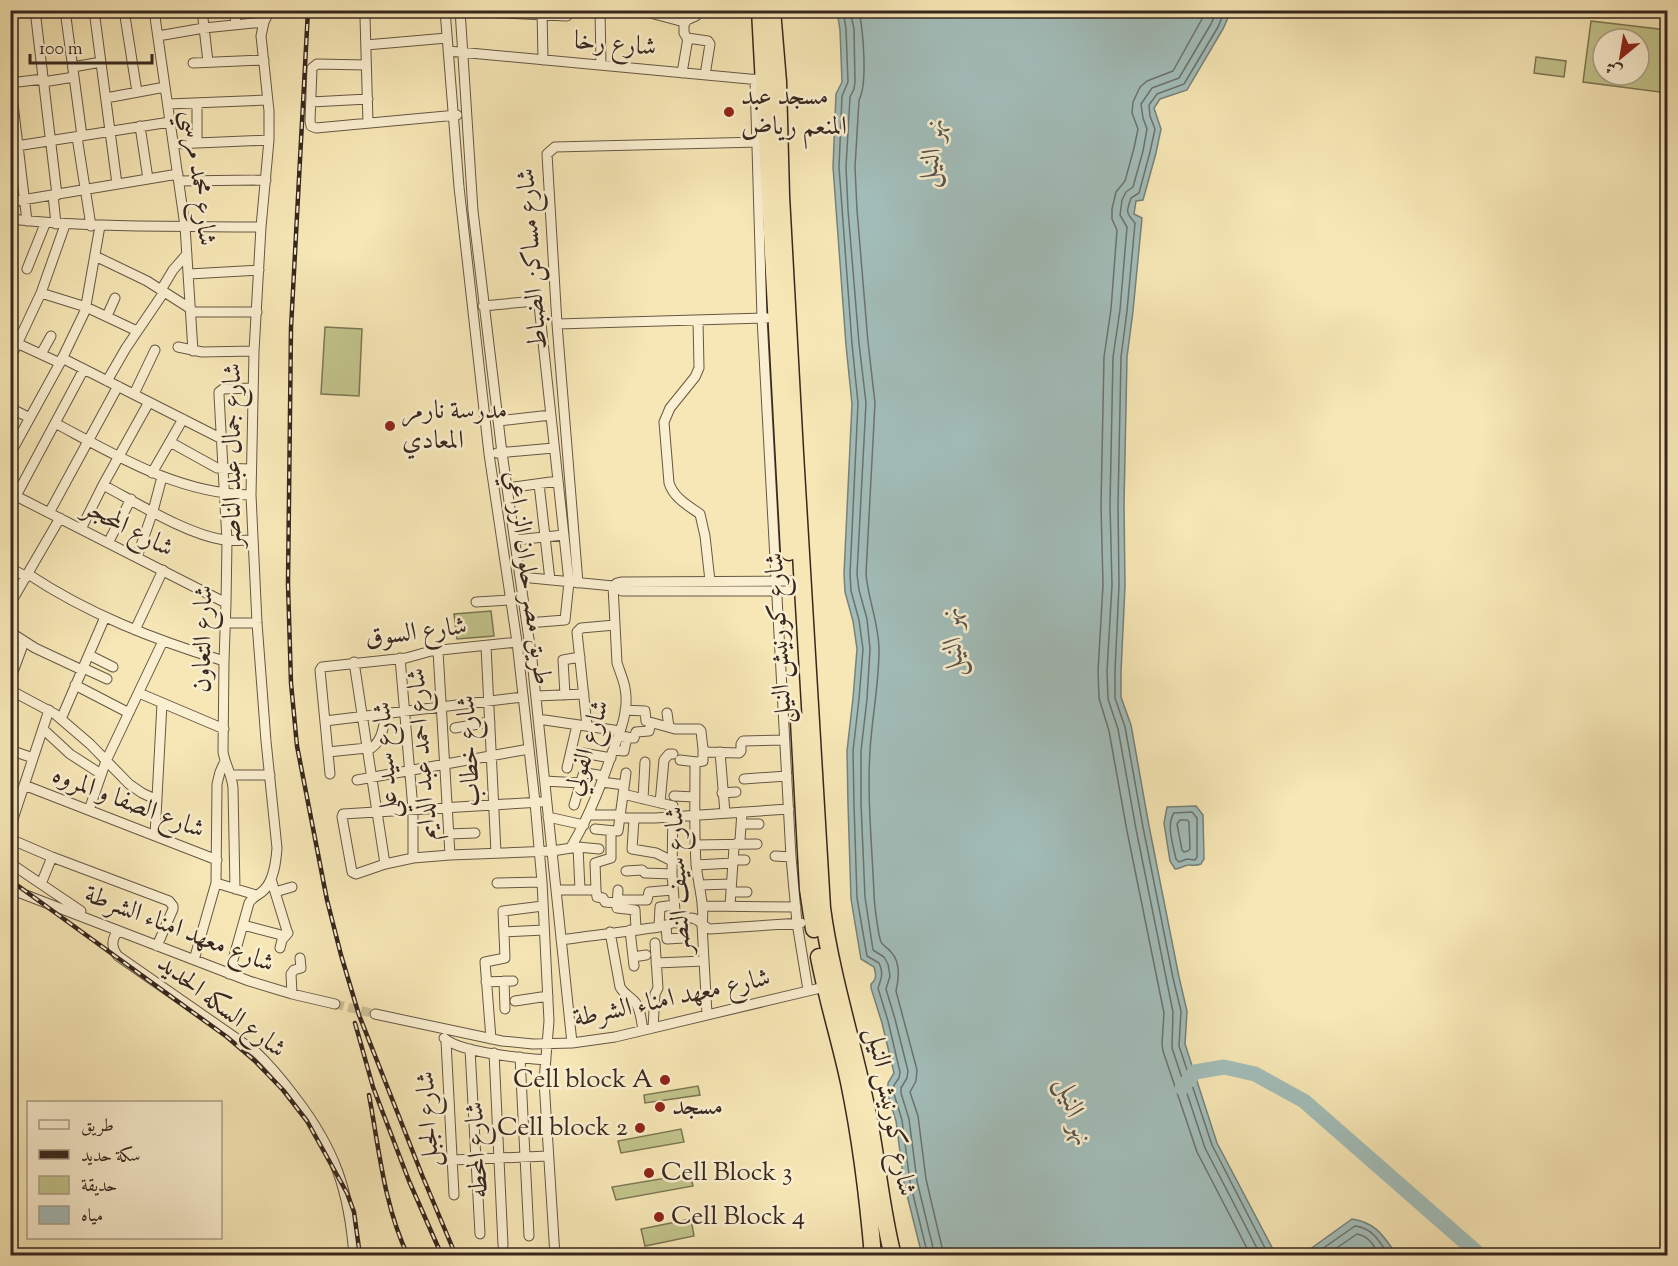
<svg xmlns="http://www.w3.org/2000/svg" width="1678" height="1266" font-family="'Sorts Mill Goudy',Amiri,serif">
<rect width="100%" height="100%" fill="#f7e7b6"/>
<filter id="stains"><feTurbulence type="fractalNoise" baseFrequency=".00333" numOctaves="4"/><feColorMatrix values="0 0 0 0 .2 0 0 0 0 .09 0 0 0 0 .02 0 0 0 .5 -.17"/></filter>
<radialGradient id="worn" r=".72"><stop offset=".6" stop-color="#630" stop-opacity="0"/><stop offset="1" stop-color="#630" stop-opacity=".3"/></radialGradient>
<path fill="#c2c48b" stroke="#7c7655" stroke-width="1.5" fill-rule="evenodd" d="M 1591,21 L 1667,30 L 1667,93 L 1583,82 ZM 1603,39 L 1639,39 L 1639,75 L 1603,75 Z
M 1536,57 L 1566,61 L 1564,77 L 1534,73 Z
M 325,327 L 362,329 L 359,396 L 321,394 Z
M 491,611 L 494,636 L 457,639 L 454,614 Z
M 698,1086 L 700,1095 L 645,1103 L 644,1095 Z
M 681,1129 L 684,1142 L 621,1153 L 618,1141 Z
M 690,1174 L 693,1186 L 616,1200 L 612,1187 Z
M 691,1219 L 694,1236 L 645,1246 L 641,1229 Z"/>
<path fill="#a2bdb9" stroke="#77817b" stroke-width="1.5" d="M 837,11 L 1231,11 L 1223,29 L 1187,90 L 1160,99 L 1154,108 L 1161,129 L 1156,153 L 1143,200 L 1136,201 L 1134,214 L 1142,218 L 1133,311 L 1127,357 L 1124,505 L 1125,586 L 1121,672 L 1121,697 L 1131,725 L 1149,826 L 1179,977 L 1187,1011 L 1185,1044 L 1217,1143 L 1276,1255 L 922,1255 L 904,1183 L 896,1121 L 888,1095 L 888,1083 L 894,1073 L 882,1023 L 871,988 L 871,984 C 877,979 876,974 874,967 L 861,959 L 851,899 L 848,804 L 847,751 L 853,698 L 857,649 L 853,621 L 845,592 L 844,574 L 852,404 L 846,345 L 833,167 L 836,94 L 842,82 L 840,30 Z
M 1196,806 L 1203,815 L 1204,859 L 1201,864 C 1196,866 1194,865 1189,865 C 1184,865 1180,869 1175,869 L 1170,861 L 1164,823 L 1167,807 Z
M 1352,1219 C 1377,1223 1383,1236 1397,1255 L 1302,1255 Z"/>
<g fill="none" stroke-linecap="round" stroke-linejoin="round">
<path stroke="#6c726c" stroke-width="1.5" d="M 843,10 L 846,29 L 848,82 L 842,96 L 839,167 L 852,344 L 858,403 L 850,574 L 851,591 L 859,620 L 863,649 L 859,699 L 853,751 L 854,804 L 857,898 L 867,956 L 879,963 C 884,973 881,979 878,988 L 888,1021 L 900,1072 L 899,1078 L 894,1085 L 894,1094 L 902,1120 L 910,1182 L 928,1256
M 850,10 L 854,29 L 855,82 L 854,89 L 850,97 L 846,167 L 848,210 L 859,343 L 866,403 L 857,574 L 859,590 L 867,619 L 870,649 L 867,699 L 861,751 L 861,804 L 865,897 L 873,950 L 884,957 L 888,964 L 890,976 L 886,989 L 895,1019 L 908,1071 L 907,1078 L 901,1088 L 901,1093 L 909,1119 L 917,1181 L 935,1256
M 859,10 C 863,31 868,83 859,100 L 855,167 L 857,210 L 868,342 L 875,403 L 866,574 C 868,599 879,624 879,650 C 879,684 872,717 870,751 C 867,797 872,846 874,893 C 874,902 878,934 881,942 C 883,946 888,948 891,952 C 901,962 899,978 896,991 L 917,1070 L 916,1081 L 910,1092 L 918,1116 L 926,1179 L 944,1256
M 1207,10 L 1173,71 L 1147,81 L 1140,87 L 1133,102 L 1132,113 L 1138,129 L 1134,148 L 1125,181 L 1116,192 L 1112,209 L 1112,219 L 1117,230 L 1111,309 L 1104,357 L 1101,505 L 1103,585 L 1098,671 L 1099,698 L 1109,731 L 1127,831 L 1164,1013 L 1162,1044 L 1163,1051 L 1197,1152 L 1251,1256
M 1217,10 L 1211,24 L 1179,78 L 1152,88 L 1141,104 L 1143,118 L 1147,129 L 1143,151 L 1133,187 L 1126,192 L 1122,200 L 1120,215 L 1127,227 L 1120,310 L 1113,357 L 1110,505 L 1112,585 L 1107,671 L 1108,699 L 1118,729 L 1136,829 L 1173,1012 L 1172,1048 L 1205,1148 L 1261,1256
M 1225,10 L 1218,27 L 1184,84 L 1157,94 L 1149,105 L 1150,116 L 1155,129 L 1150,152 L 1139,193 L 1131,198 C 1126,212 1126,213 1135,223 L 1127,311 L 1121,357 L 1118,505 L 1119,585 L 1115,671 L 1115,698 L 1125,727 L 1143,827 L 1173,978 L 1181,1011 L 1179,1046 L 1212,1145 L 1269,1256
M 1192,812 L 1197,818 L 1197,857 L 1195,860 L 1187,859 L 1179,862 L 1176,859 C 1173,845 1166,824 1174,813 Z
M 1180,820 L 1187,820 L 1189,822 L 1190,849 L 1188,851 L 1184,852 L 1182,850 L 1177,824 Z
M 1312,1256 L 1355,1226 C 1373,1228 1380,1242 1389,1256
M 1325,1256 L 1357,1234 C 1369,1236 1374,1246 1380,1256"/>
<path stroke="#a2bdb9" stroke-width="15" d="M 1182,1088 L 1195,1072 L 1224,1067 L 1255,1074 L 1304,1101 L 1481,1256"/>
<path stroke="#d0c198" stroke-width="9" stroke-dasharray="9 4.5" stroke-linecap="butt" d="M 335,1004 L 375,1014"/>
<defs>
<path id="minor" d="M 35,10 L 57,195
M 65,10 L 82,136
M 94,10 L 117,184
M 124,10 L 137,92
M 154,10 L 185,226 L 193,351
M 202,10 L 208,62
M 234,10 L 236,24
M 445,10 L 459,187 L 489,454 L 517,642 L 535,802 L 542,882 L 549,1021 L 544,1081 L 555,1256
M 460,10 L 473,211 L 502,453 L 532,660 L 572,1043
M 542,10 L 543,60
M 600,10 L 601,65
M 639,10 L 684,22 L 684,33 L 687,38 L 708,41 L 710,44 L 705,75
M 460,11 L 567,16
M 365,17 L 368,123
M 685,23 L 687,20 L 696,16 L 698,10
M 158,36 L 204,28 L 264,22
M 366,45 L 447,38
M 448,51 L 760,80
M 193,63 L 264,60
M 366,65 L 317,64 L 312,68 L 310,121 L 311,126 L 316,128 L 457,115
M 73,67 L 101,62
M 682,73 L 688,38
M 10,79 L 27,221
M 755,79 L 762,318 L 791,857 L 797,923 L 808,990
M 43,82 L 74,77
M 10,83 L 43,79
M 106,98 L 165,87
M 311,102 L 368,99
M 168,104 L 268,100
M 140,126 L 148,179
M 77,137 L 91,226
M 197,143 L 197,103
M 174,144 L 269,140
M 10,147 L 170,122
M 179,181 L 266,180
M 53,195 L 56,224
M 10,202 L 178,174
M 10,219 C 94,228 178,226 261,227
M 95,256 L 147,281 L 191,309
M 27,269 L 45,224
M 189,274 L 259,270
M 161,290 L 173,270 L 187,254
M 41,293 L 86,307 L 137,331
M 483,306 L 535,301 L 539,305 L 569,582 L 565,620 L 527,623
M 191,312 L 257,312
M 107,316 L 115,298
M 698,320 L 699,368 L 695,377 L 670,408 L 664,422 L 669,483 C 674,498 687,505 700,514 L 705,536 L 710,581
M 557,324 L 767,318
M 10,340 L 60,363
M 178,347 L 202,352 L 254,351
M 41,354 L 51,336
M 62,358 L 222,439
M 10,359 L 41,293 L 65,225
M 107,381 L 126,348 L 164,292
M 134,394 L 155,350
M 10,408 L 30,418
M 498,421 L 551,415
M 55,423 C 117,456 179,494 251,495
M 170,442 L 217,468 L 251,469
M 497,453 L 554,448
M 10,454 L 60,363 L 85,311 L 100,226
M 152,473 L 183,419
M 539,484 L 550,580
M 103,485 C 137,503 186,534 224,540 C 233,541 243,540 252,540
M 507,488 L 558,481
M 10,493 L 226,603
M 16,496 L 84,369
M 49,513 L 118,386
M 81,529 L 103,485 L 149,402
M 515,540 L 564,535
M 108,543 L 131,499
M 137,557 L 153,511 L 162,477
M 10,568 L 27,577
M 28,574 C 88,614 155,640 224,661
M 521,577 L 613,586 L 622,591 L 791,591
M 578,583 L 557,324 L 547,154 L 555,147 L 760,142
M 613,586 L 617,583 L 621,582 L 791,581
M 476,602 L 510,600
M 10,604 L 60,518
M 226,623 L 257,623
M 135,630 L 163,570
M 10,632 L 35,648 L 82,670
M 486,646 L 496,853
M 438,651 L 450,855
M 89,655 L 113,667
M 400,658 L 413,809 L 413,858
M 354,662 L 385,864
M 83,668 L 107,679
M 10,680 L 24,642
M 75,685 L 129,713
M 10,690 L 55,714 L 90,744 L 129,784 L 142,793 L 157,800
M 139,693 L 224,729
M 565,695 L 563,660 L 580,657
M 536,696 L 584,694
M 625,710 L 645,711 L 646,721 L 675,729 L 699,729 L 701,731 L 703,749 L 707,752 L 739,753 L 741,751 L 741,744 L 743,741 L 784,740
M 667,713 L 669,727
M 61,719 L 105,617
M 538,719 L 620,731
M 325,721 L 523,697
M 587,726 L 577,632 L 581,628 L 615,625
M 455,728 L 490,722
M 43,729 L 70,754 L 101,774
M 618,736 L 634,738 L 636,732 L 649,731 L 651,723
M 10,750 L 33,758
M 368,750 C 382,743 383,729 386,714
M 613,750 L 624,751 L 627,737
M 703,751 L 703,761 L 697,762 L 695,764 C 695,797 694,831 696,864 C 698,884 705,905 702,925 L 707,1014
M 328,752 L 367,748
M 720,752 L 725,813
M 583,753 L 611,758
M 680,760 L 697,762
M 567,768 L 577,725
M 330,774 L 320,670 L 322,667 L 406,658 L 431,651 L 517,642
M 231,775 L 270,775
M 744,779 L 787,776
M 357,780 L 529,749
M 545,781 L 580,783
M 602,782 L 624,785
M 24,785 L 217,860
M 722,793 L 736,792
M 623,794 L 673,806 L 672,874 L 676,923
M 674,796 L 695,797
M 643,799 L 645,762
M 541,802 L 343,814 L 342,817 L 352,872 L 356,874 L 385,864 L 413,858 L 450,855 L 552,851 L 578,847 L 599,849
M 660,803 L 664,760 L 669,754 L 673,754
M 574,805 L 583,775 L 586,773 L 604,776
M 89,810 L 106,761 L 163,641
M 589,815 L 620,815
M 548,817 L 584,825
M 620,818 L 655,818 L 789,809
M 634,819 L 632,849 L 656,853 L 672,861
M 741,824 L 759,824
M 10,828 L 49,710
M 595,829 L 615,831
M 618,831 L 626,773
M 449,834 L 475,833
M 155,836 L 162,703
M 10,839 L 52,857 L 169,901 L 173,906 L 173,909 L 157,946
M 695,845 L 757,844
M 571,847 C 589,817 601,786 612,753 C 618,737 625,721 626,704 C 627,687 622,678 617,663 L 613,586
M 578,847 L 580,890
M 775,856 L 791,857
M 733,860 L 745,860
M 10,863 L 81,911
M 696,865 L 733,863
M 626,871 L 642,870 L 645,873 L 672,874
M 271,879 L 287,931 L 288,933 L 282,940 L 280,948
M 216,883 L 256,895
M 497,883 L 542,882
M 41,884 L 52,857
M 699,885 L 731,884
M 10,889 L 249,981 L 292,994 L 335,1004
M 235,889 L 233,788 C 232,775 225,764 223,752 L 224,661 L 226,603 L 227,541 L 219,395 L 219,392 L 223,389 L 253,388
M 556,890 L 596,890 L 597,897 L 603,898 L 605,902 L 617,903
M 596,890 L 595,863 L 611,858 L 611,831
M 618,890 L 617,908 L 635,910 L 636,929
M 275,892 L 292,887
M 731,892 L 747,892
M 617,900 L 647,900 L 649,892 L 673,890
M 702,906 L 796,907
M 730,906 L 734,847 L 740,840 L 742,812
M 243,925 L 285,936
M 666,925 L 667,939 L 684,938 L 685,920
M 659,926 L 660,907 L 674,905
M 630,930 L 634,966
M 119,931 C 111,938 111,948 118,956 L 256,1052 C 271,1066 283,1081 295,1097 C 335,1149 349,1190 354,1256
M 504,932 L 544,930
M 610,932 L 620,987 C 624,994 629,996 634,1001 C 641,1008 641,1021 643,1030
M 561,940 C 594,935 626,932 659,927 C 669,925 680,919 690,918 C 698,917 703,927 710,929 L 801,923
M 633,957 L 646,955
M 194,960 L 216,883 L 217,784 L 220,772 L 225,761
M 656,963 L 704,961
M 229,974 L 249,903 C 253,896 258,896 264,890 C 274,880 276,862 277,848 L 266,741 L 257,623 L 251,495 L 254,351 L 261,227 L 269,140 L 269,111 L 261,36 L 264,22 L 270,10
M 504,981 L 505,1009
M 486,982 L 513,981
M 292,994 L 291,974 L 294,970 L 301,968 L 300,958
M 515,1001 L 548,996
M 375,1014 L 502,1041 L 533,1044 L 572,1043 L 615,1037 L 829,986
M 653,1028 L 655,994 L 658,988 L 655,943
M 444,1038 C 460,1053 523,1058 546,1060
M 491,1039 L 485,962 L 505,958 L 503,911 L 543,906
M 446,1041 L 454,1195
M 470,1049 L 480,1234
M 494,1053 L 503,1245
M 520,1057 L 529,1236
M 452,1160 L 548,1156"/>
<path id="trunk" d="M 760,10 L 789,552
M 772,10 L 778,82 L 781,196 L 795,453 L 822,908 C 831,975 852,1040 866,1106 C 877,1155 880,1206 893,1256
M 799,721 L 808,889 L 814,929
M 819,957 C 827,999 840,1040 849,1082 C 861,1140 868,1197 873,1256"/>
</defs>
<use href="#minor" stroke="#665745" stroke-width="11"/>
<use href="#trunk" stroke="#36271f" stroke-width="19"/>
<use href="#minor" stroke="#faefd0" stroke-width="9"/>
<use href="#trunk" stroke="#f7e7b6" stroke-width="16"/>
<defs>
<path id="rail" d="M 308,10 L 291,328 L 288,584 L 291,683 L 297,746 L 327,900 L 341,955 L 359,1015 L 422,1175 L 456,1256
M 10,880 L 227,1037 L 255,1061 L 283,1090 L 307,1121 L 347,1193 L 354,1212 L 360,1256
M 355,1023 L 373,1087 L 409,1181 L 442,1256
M 369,1095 C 379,1148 384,1206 408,1256"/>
</defs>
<use href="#rail" stroke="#36271f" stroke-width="4.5"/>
<use href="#rail" stroke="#faefd0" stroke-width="2" stroke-dasharray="7" stroke-linecap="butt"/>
</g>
<g fill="#8f2418" stroke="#faefd0" stroke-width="2">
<circle cx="729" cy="112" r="6"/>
<circle cx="390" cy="426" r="6"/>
<circle cx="665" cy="1080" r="6"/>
<circle cx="660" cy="1107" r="6"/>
<circle cx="640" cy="1128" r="6"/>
<circle cx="649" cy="1173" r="6"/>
<circle cx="659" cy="1217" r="6"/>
</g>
<g text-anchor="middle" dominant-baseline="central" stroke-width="5" stroke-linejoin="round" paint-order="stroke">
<g font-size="26" fill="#36271f" stroke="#faefd0">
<text transform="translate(615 45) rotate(5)">شارع رخا</text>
<text transform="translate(198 178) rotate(83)">شارع محمد مرسي</text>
<text transform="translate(533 259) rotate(-94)">شارع مساكن الضباط</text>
<text transform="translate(233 455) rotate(-90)">شارع جمال عبد الناصر</text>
<text transform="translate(128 529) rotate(27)">شارع المحجر</text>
<text transform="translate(527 578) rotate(82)">طريق مصر حلوان الزراعي</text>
<text transform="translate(416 633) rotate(-7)">شارع السوق</text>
<text transform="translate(780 638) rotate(-93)">شارع كورنيش النيل</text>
<text transform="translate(204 639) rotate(-89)">شارع التعاون</text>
<text transform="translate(588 748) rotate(-73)">شارع الفولي</text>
<text transform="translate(470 751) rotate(-93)">شارع خطاب</text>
<text transform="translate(423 754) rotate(-94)">شارع احمد عبد الدايم</text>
<text transform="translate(387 760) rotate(-94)">شارع سيد علي</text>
<text transform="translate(128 803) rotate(21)">شارع الصفا و المروه</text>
<text transform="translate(679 880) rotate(-93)">شارع سيف النصر</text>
<text transform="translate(179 930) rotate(21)">شارع معهد امناء الشرطة</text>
<text transform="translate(672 999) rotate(-12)">شارع معهد امناء الشرطة</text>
<text transform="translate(221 1007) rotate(37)">شارع السكه الحديد</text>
<text transform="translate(890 1112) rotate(79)">شارع كورنيش النيل</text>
<text transform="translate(429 1119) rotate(-93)">شارع الجبل</text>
<text transform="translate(478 1150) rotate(-93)">شارع المحطه</text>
</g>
<g font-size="26" fill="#36271f" stroke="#faefd0" text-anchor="start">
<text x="741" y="97">مسجد عبد<tspan x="741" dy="30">المنعم رياض</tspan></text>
<text x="402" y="411">مدرسة نارمر<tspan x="402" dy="30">المعادي</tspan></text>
<text x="653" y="1080" text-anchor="end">Cell block A</text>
<text x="672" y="1107">مسجد</text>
<text x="628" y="1128" text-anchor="end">Cell block 2</text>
<text x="661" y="1173">Cell Block 3</text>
<text x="671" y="1217">Cell Block 4</text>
</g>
<g font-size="27" font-style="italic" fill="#56544d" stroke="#faefd0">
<text transform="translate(933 153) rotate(-83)">نهر النيل</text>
<text transform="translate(954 642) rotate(-94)">نهر النيل</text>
<text transform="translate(1073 1112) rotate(74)">نهر النيل</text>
</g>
</g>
<rect width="1678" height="1266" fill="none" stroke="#f7e7b6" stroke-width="36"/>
<rect x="12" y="12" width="1654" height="1242" fill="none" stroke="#36271f" stroke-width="3"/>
<rect x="18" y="18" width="1642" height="1230" fill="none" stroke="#36271f" stroke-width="1.5"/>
<rect x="27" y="1101" width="195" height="138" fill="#faefd0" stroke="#ac9f89" stroke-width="1.5"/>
<rect x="39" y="1120" width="30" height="9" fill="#faefd0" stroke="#ac9f89" stroke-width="1.5"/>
<text x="81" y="1131" font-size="18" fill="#36271f">طريق</text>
<rect x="39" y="1150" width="30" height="9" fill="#36271f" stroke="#ac9f89" stroke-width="1.5"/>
<text x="81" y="1161" font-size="18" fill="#36271f">سكة حديد</text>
<rect x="39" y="1176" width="30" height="18" fill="#c2c48b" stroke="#ac9f89" stroke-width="1.5"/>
<text x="81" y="1191" font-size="18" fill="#36271f">حديقة</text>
<rect x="39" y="1206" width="30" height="18" fill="#a2bdb9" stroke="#ac9f89" stroke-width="1.5"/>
<text x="81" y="1221" font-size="18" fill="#36271f">مياه</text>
<g transform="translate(1621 57) rotate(210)"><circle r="28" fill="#faefd0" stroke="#ac9f89" stroke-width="1.5"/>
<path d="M0-4.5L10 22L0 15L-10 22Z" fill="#8f2418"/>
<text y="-9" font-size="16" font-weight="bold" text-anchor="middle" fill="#36271f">ش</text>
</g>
<path d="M30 54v9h122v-9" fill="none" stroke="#36271f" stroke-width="3"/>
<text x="39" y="54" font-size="18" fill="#36271f" stroke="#faefd0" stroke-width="4.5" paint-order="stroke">100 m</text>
<rect width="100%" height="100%" filter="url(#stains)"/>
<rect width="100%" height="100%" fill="url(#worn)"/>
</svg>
